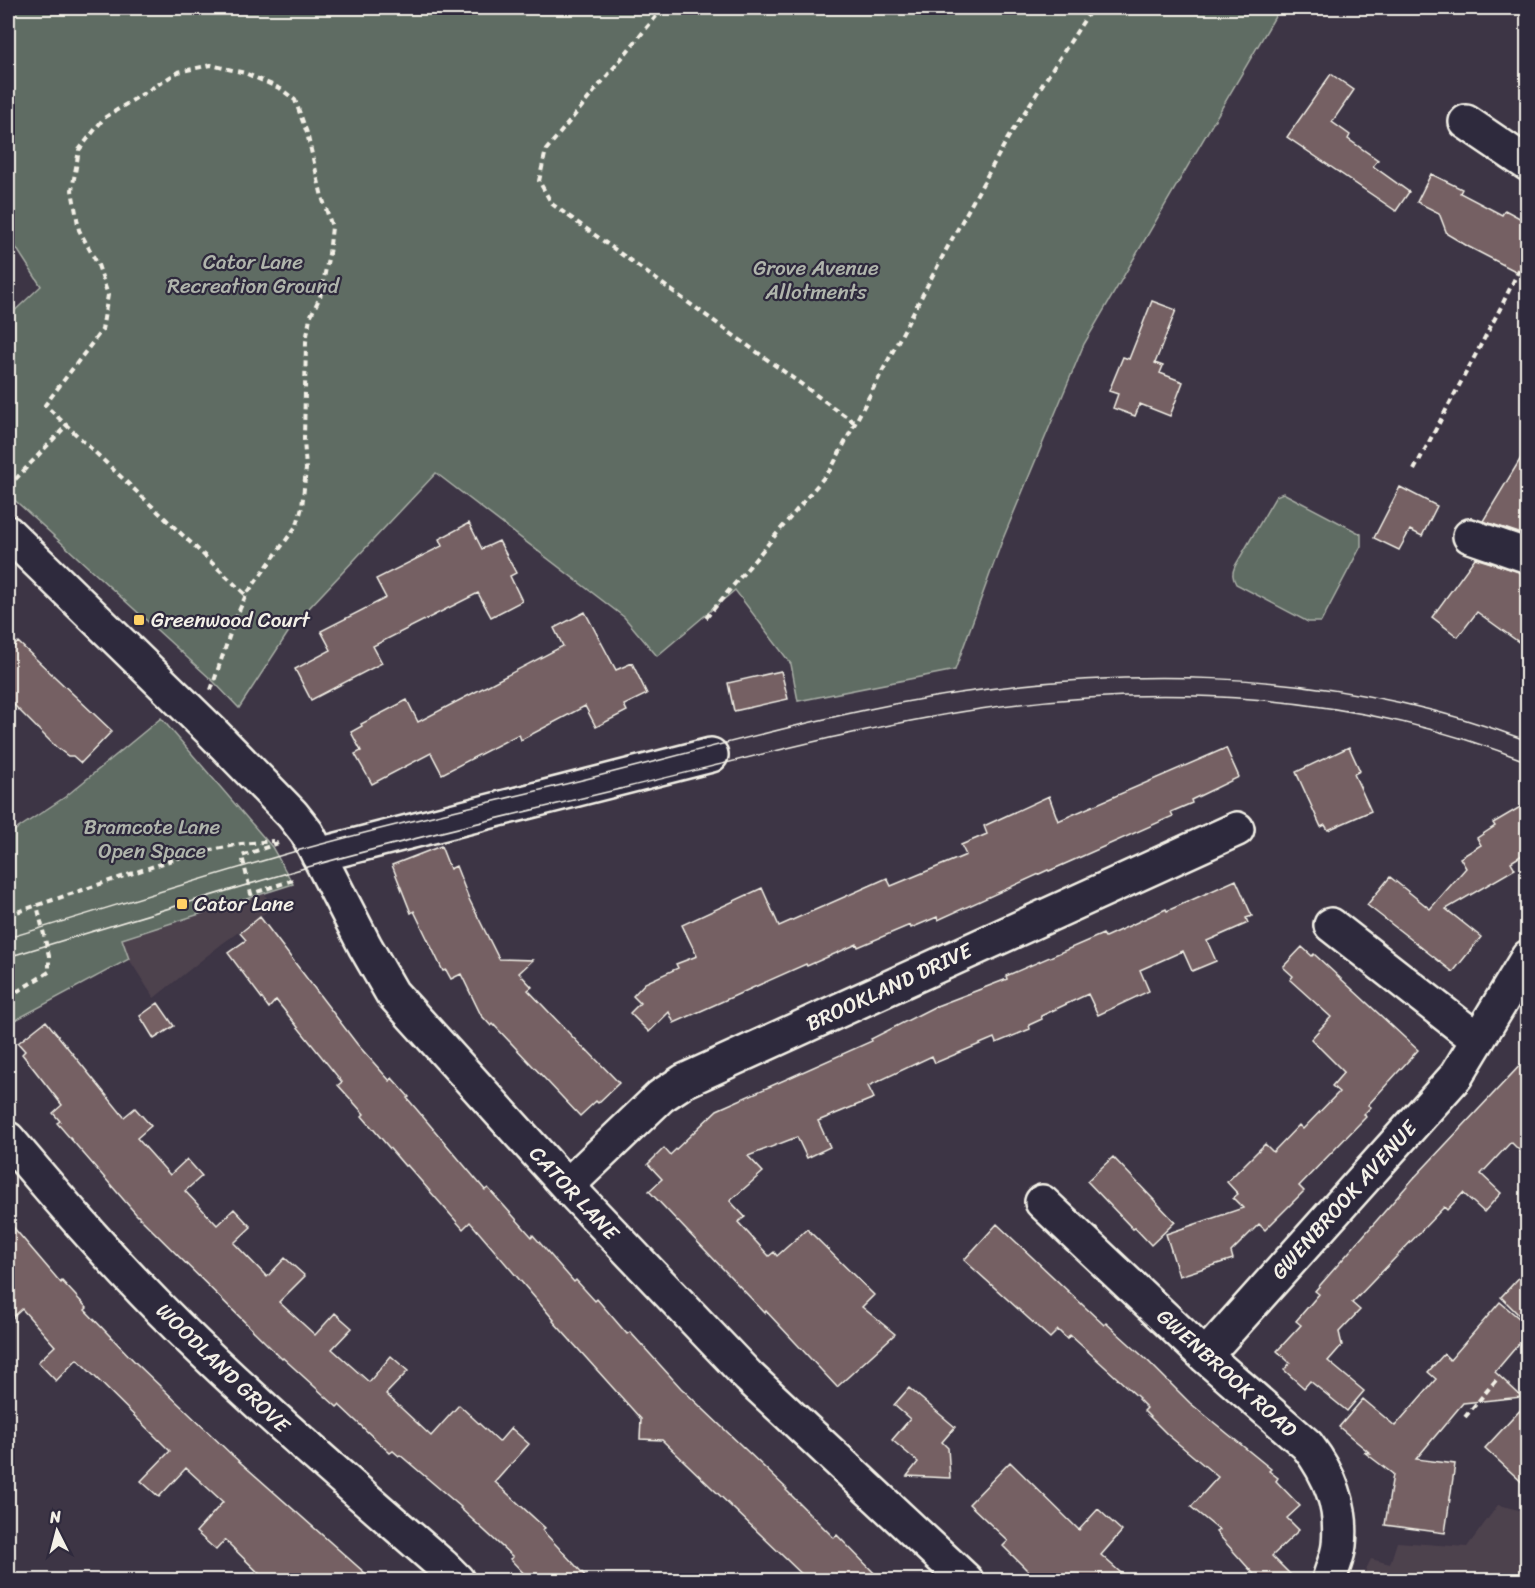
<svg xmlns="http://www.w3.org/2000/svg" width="1535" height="1588" font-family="Sriracha,sans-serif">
<rect width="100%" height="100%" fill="#3d3545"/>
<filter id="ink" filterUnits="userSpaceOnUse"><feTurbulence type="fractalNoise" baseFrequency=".0167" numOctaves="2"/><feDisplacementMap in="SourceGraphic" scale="12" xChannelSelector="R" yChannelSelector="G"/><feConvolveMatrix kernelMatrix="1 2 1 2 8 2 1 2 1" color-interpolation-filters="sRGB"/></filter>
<g filter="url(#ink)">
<path fill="#4e424e" d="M 265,894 L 272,908 L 223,943 L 154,998 L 129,959 L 122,940 Z
M 1498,1505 L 1527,1512 L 1527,1580 L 1361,1580 L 1371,1559 L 1390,1564 L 1397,1542 L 1467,1547 Z"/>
<path fill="#5e6c63" stroke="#a9aea6" stroke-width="1.5" d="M 8,8 L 1280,8 L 1084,344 L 1002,541 L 955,670 L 798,701 L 791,664 L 735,590 L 657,656 L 624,617 L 436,473 L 293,625 L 239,708 L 214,682 L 8,494 L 8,317 L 41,286 L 8,235 Z
M 1283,493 L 1361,534 L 1361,546 L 1321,622 L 1308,622 L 1236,584 C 1232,577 1232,573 1235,566 L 1276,496 Z
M 161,718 L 272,847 L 293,884 L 122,939 L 129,959 L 8,1024 L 8,840 L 10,838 L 8,835 L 65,797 Z"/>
<path fill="#756063" stroke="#f4f1e8" stroke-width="1.5" d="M 1331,74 L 1354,90 L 1332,122 L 1350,135 L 1348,139 L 1378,160 L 1373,166 L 1409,192 L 1396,211 L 1287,137 Z
M 1431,174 L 1462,189 L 1460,193 L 1502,215 L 1505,210 L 1527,222 L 1527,277 L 1469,247 L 1447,234 L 1439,213 L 1417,202 Z
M 1152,301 L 1176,310 L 1155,363 L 1163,366 L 1160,373 L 1183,382 L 1170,416 L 1140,404 L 1135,416 L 1113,408 L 1118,394 L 1109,391 L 1123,357 L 1129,359 Z
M 1527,448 L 1527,524 L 1522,534 L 1483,521 Z
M 1400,487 L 1437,506 L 1422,536 L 1410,530 L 1399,550 L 1374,538 Z
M 469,523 L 482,549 L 499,541 L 516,573 L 510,576 L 522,601 L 491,617 L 478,593 L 373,646 L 382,663 L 311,700 L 295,669 L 331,650 L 321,631 L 386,598 L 376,579 L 442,546 L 439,539 Z
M 1475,558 L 1527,574 L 1527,648 L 1477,612 L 1458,637 L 1432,617 Z
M 585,612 L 616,670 L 632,663 L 647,694 L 624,705 L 627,711 L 596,727 L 585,706 L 521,740 L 519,734 L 442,774 L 431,753 L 372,784 L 355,754 L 361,751 L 351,732 L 362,726 L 361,724 L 407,700 L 418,722 L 563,646 L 554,628 Z
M 18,642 L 112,731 L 81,763 L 73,756 L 68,756 L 56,747 L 8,699 L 8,653 Z
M 781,671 L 788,699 L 734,711 L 728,683 Z
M 1349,747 L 1360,771 L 1354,774 L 1371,811 L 1328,830 L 1325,825 L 1321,827 L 1296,772 Z
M 1226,748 L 1239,777 L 1191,800 L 1192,803 L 1171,812 L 1173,816 L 1049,871 L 1048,870 L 938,920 L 937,917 L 911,928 L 910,925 L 858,947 L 857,944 L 807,966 L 806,964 L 674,1023 L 669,1012 L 649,1032 L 630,1013 L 640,1003 L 633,996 L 645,983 L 678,968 L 676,964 L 697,956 L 682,925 L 762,888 L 779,926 L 887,878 L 891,886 L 966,855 L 961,845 L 987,834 L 984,826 L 1049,796 L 1058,821 Z
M 1527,803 L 1527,852 L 1511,862 L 1515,869 L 1446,909 L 1481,937 L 1453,972 L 1367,905 L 1390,877 L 1430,909 L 1466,868 L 1460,858 L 1481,845 L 1477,838 L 1495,826 L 1493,823 Z
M 441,846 L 450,869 L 456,866 L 469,899 L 499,959 L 533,960 L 519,973 L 532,987 L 528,990 L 586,1051 L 587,1050 L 619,1083 L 598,1103 L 596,1101 L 580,1116 L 493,1024 L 491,1026 L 481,1015 L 461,974 L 451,979 L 446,970 L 443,971 L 414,911 L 411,913 L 392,865 Z
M 1236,880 L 1252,916 L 1246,918 L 1248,923 L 1207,941 L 1216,961 L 1192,971 L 1183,951 L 1140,970 L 1149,991 L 1098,1015 L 1088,994 L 1041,1016 L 1042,1019 L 1029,1025 L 1030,1029 L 996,1043 L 994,1038 L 935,1063 L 932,1056 L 868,1086 L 874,1098 L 818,1121 L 830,1147 L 807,1158 L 797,1137 L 748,1156 L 763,1172 L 730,1201 L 745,1217 L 738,1222 L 769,1256 L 774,1252 L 777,1256 L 807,1229 L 874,1295 L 862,1307 L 895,1334 L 837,1387 L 766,1311 L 765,1313 L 649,1191 L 662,1179 L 648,1164 L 664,1148 L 670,1155 L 717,1110 L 872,1041 L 871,1039 L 934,1007 L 1007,979 L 1006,976 L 1103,934 L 1105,937 L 1166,909 L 1167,911 Z
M 260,917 L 357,1044 L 390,1081 L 392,1078 L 409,1097 L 407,1098 L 485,1190 L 488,1188 L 532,1237 L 533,1235 L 574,1282 L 576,1280 L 595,1301 L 597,1299 L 627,1334 L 630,1332 L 681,1388 L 787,1489 L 786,1490 L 834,1538 L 837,1535 L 882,1581 L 809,1581 L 662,1440 L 640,1439 L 641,1419 L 553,1321 L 554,1320 L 470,1222 L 463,1229 L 407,1165 L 405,1166 L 362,1116 L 364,1114 L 338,1085 L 342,1082 L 276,1000 L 269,1008 L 228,953 L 246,940 L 240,933 Z
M 1302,947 L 1312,956 L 1314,954 L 1418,1050 L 1368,1105 L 1371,1107 L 1364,1114 L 1366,1117 L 1299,1186 L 1304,1191 L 1265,1230 L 1259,1224 L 1231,1252 L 1233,1259 L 1179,1276 L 1166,1234 L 1243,1208 L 1233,1198 L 1238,1194 L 1227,1182 L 1265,1144 L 1273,1152 L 1299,1125 L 1303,1129 L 1339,1092 L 1332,1086 L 1344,1072 L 1311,1039 L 1331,1017 L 1290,980 L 1293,976 L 1283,967 Z
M 158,1003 L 174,1026 L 154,1039 L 140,1016 Z
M 46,1021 L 124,1117 L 135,1108 L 151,1126 L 137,1138 L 170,1175 L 187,1159 L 202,1176 L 185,1191 L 217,1225 L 234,1209 L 251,1227 L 234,1243 L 267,1277 L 285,1258 L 305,1276 L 279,1302 L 315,1335 L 335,1313 L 352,1328 L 332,1349 L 369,1382 L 391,1356 L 408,1371 L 386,1394 L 431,1436 L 459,1405 L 499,1442 L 511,1428 L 529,1444 L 495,1482 L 545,1528 L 542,1530 L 590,1581 L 531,1581 L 510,1559 L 513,1557 L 460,1508 L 461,1507 L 400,1455 L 399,1456 L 393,1451 L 390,1453 L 339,1405 L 337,1407 L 283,1358 L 282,1359 L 136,1214 L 57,1123 L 60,1121 L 53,1113 L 62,1105 L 22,1054 L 25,1051 L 18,1043 Z
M 1527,1058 L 1527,1158 L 1511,1142 L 1481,1174 L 1501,1193 L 1484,1212 L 1463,1193 L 1447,1210 L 1444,1207 L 1352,1303 L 1360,1310 L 1339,1332 L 1342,1345 L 1328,1361 L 1364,1391 L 1347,1411 L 1310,1381 L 1304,1388 L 1284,1370 L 1290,1363 L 1277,1351 L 1301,1325 L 1296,1321 L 1319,1294 L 1315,1291 L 1413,1179 Z
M 1113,1157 L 1175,1222 L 1151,1245 L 1135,1228 L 1133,1229 L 1087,1181 Z
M 8,1221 L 61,1283 L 62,1281 L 87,1308 L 85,1310 L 136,1363 L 232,1455 L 374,1581 L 267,1581 L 225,1540 L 216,1550 L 196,1532 L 223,1502 L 186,1468 L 159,1497 L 141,1481 L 170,1451 L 77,1359 L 56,1381 L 38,1362 L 55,1346 L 22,1309 L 8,1322 Z
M 997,1224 L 1104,1325 L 1106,1323 L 1148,1361 L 1190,1403 L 1271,1469 L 1269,1471 L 1278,1478 L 1276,1481 L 1300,1506 L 1287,1518 L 1299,1530 L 1272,1556 L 1297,1581 L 1260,1581 L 1216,1532 L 1219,1530 L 1191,1507 L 1218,1477 L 1168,1435 L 1144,1411 L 1147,1408 L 1138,1399 L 1139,1398 L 1070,1335 L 1067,1339 L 1058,1330 L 1050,1338 L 964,1260 Z
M 1527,1269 L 1527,1323 L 1501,1297 Z
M 1500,1302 L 1527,1325 L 1527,1334 L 1495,1372 L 1522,1397 L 1463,1403 L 1416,1459 L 1455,1464 L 1445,1533 L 1385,1525 L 1393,1474 L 1364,1452 L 1370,1453 L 1339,1427 L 1363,1399 L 1395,1426 L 1436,1379 L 1428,1372 L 1444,1354 L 1450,1360 Z
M 909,1388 L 955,1427 L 942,1442 L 948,1448 L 950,1478 L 907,1476 L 918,1462 L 892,1440 L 910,1419 L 894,1405 Z
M 1527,1403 L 1527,1487 L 1485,1448 Z
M 1010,1462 L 1079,1530 L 1098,1509 L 1122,1531 L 1101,1555 L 1130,1581 L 1038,1581 L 1003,1546 L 1008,1541 L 969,1504 Z"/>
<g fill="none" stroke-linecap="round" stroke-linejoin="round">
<defs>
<path id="minor" d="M 1466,122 L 1528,164
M 8,533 L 211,731 L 292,814 L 307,833 L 365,946 L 392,993 L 567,1186 L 749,1377 L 966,1580
M 1470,536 L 1528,556
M 318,855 L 711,755
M 1331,925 L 1478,1040
M 8,1139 C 63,1204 118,1268 179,1328 C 263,1411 354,1488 443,1566 L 457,1580
M 567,1186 L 661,1096 L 684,1081 L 1237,829
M 1042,1202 L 1205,1356 L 1307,1445 C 1330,1475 1343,1506 1339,1545 C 1338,1556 1332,1569 1329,1580
M 1205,1356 L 1456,1076 L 1528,957"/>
</defs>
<use href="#minor" stroke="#f4f1e8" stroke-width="38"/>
<path stroke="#f4f1e8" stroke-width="4" stroke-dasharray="6 4.5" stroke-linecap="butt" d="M 663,8 L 546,150 L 539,181 L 552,204 L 855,423
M 1414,470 L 1500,309 L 1528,251
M 8,487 L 66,426
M 706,618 L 831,469 L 946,250 L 1008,138 L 1092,8
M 211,690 L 234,622 L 246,595 L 297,525 L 302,507 L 306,469 L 304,439 L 306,342 L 310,317 L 320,297 L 329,254 L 332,227 L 322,197 L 307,133 L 295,100 L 281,89 L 245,73 L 211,65 L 178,72 L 104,118 L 79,150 L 72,190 L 79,230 L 98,265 L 108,295 L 102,330 L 45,405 L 246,595
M 278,843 L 242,856 L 251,894 L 296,879
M 8,915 L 187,855 L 241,844 L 274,841
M 8,997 L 49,972 L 49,956 L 37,905
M 1465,1417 L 1497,1379"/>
<use href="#minor" stroke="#2f2a3d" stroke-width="33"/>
<path stroke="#f4f1e8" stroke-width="1.5" d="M 8,938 C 105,909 202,878 300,850 C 393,824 488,803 582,780 C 686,754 789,725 894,704 C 1103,664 1327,664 1528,741
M 8,957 C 108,927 207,896 308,867 C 414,837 521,813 628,787 C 744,759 861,727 980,709 C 1163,683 1355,692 1528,762"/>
</g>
</g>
<g fill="#ffd166" stroke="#2f2a3d" stroke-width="2">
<rect x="133" y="614" width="12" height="12" rx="3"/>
<rect x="176" y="898" width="12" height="12" rx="3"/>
</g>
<g text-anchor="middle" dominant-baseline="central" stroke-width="4.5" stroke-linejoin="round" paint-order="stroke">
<g font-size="21" fill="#b0b5ac" stroke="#2f2a3d">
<text x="253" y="262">Cator Lane<tspan x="253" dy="24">Recreation Ground</tspan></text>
<text x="816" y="268">Grove Avenue<tspan x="816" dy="24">Allotments</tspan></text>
<text x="152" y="827">Bramcote Lane<tspan x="152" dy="24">Open Space</tspan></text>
</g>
<g font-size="21" fill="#f4f1e8" stroke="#2f2a3d" text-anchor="start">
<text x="151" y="620">Greenwood Court</text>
<text x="194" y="904">Cator Lane</text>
</g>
<g font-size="21" fill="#f4f1e8" stroke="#2f2a3d">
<text transform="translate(889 987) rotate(-25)">BROOKLAND DRIVE</text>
<text transform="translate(574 1193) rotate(47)">CATOR LANE</text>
<text transform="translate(1344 1200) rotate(-48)">GWENBROOK AVENUE</text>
<text transform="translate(223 1368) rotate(44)">WOODLAND GROVE</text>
<text transform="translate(1227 1373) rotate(42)">GWENBROOK ROAD</text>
</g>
</g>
<rect width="1535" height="1588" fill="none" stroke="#2f2a3d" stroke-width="30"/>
<rect x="15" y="15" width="1505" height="1558" fill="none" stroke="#f4f1e8" stroke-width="2" filter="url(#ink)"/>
<g transform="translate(57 1531) rotate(354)" stroke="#2f2a3d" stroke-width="4.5" paint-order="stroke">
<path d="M0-4.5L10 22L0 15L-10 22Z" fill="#f4f1e8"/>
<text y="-9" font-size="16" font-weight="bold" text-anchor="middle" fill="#f4f1e8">N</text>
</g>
</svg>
